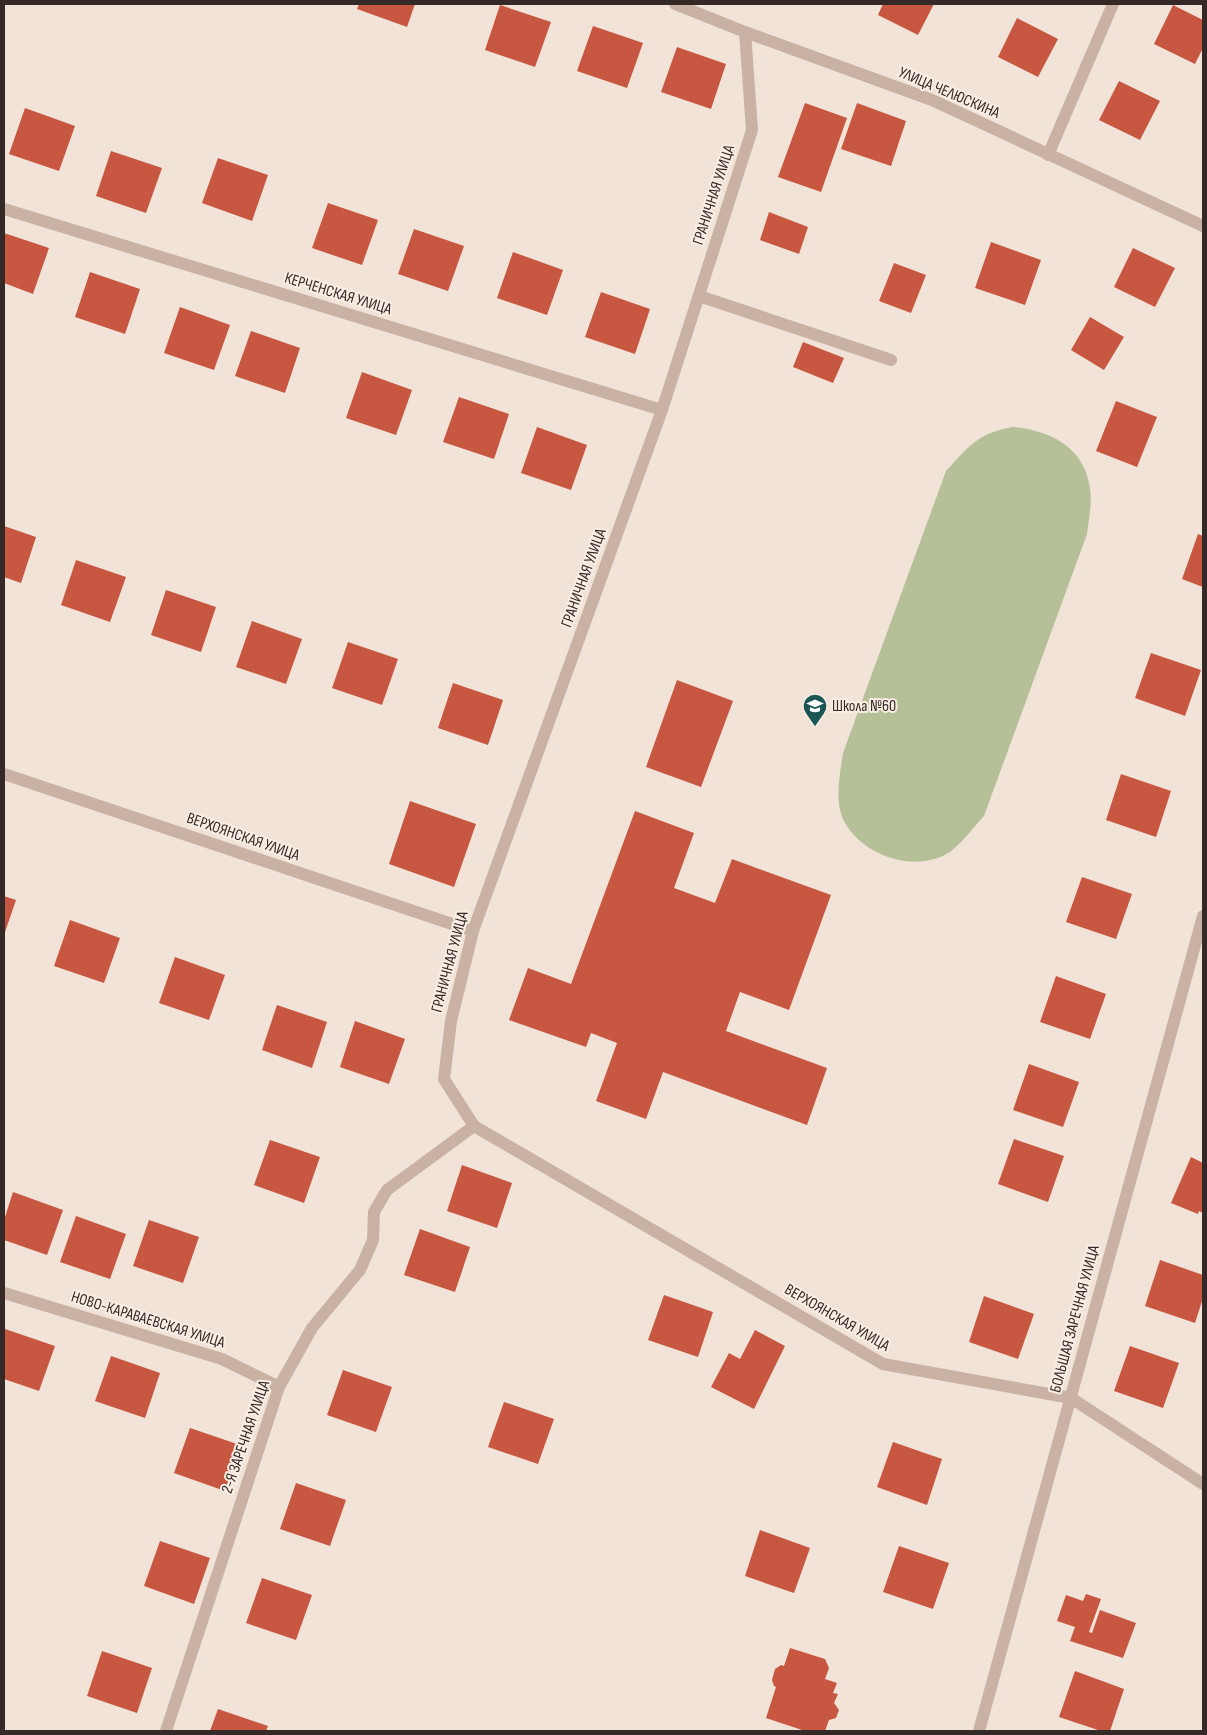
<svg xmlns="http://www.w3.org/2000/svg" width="1207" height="1735" font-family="'Sofia Sans Condensed',sans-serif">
<rect width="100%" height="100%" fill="#f1e3d8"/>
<path fill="#b5c098" d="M 1013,427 C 1048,430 1082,446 1089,483 C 1093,500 1089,517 1087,534 L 984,816 C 973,828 963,842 950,852 C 916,874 862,856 844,821 C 834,801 840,774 843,753 L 946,471 C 969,446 978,433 1013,427 Z"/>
<path fill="#c75740" d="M 359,4 L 415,4 L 407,27 L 357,9 Z
M 883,4 L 934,4 L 918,35 L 878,15 Z
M 500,5 L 551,22 L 535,67 L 485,50 Z
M 1173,5 L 1203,20 L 1203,48 L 1195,64 L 1154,44 Z
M 1017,18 L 1058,39 L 1038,77 L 998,57 Z
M 593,26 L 643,43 L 627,88 L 577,71 Z
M 677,47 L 726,64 L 711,109 L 661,92 Z
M 1119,81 L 1160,101 L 1140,140 L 1099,120 Z
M 805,103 L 847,118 L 821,192 L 778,177 Z
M 857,103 L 906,121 L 891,166 L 841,149 Z
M 25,108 L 75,126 L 59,171 L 9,154 Z
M 111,151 L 162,168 L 146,213 L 96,196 Z
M 218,158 L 268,175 L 252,221 L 202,203 Z
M 328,203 L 378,220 L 362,265 L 312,248 Z
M 769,212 L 808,227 L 799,254 L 760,240 Z
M 414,229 L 464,246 L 448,291 L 398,274 Z
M 4,233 L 49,248 L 33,294 L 4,283 Z
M 991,242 L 1041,260 L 1025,305 L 975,288 Z
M 1133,248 L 1175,268 L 1155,307 L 1114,287 Z
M 513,252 L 563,270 L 547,315 L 497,298 Z
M 894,263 L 926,275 L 911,313 L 879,301 Z
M 90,272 L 140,289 L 125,334 L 75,317 Z
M 601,292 L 650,309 L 635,354 L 585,337 Z
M 180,307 L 230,325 L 214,370 L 164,353 Z
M 1090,317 L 1124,337 L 1104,370 L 1071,350 Z
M 251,331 L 300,348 L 285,393 L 235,376 Z
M 803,342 L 844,358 L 833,383 L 793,367 Z
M 362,372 L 412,390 L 396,435 L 346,418 Z
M 459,397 L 509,414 L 494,459 L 443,442 Z
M 1116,401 L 1157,417 L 1137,467 L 1096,451 Z
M 537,427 L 587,445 L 571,490 L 521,473 Z
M 4,526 L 36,537 L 21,583 L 4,577 Z
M 1198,534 L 1203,536 L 1203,587 L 1182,579 Z
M 76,560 L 126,577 L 110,622 L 61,605 Z
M 166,590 L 216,607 L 201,652 L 151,635 Z
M 252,621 L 302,639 L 286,684 L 236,667 Z
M 348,642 L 398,659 L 382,705 L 332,688 Z
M 1151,653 L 1201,670 L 1185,716 L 1135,698 Z
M 677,680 L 733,701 L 701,787 L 646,767 Z
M 453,683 L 503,700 L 488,745 L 438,728 Z
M 1121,774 L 1171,791 L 1156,837 L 1106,820 Z
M 410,801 L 476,824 L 454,887 L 389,864 Z
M 635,811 L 694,833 L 674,888 L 715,903 L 732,859 L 831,895 L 789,1010 L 740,992 L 726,1031 L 827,1068 L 807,1125 L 663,1072 L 646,1119 L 596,1101 L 617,1043 L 591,1033 L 586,1047 L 509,1020 L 528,968 L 571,984 Z
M 1082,877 L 1132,894 L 1116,939 L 1066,922 Z
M 4,896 L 16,900 L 4,935 Z
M 70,920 L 120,938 L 104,983 L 54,966 Z
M 175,957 L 225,975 L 209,1020 L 159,1003 Z
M 1056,976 L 1106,994 L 1090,1039 L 1040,1022 Z
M 277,1005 L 327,1022 L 312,1068 L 262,1050 Z
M 355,1021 L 405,1039 L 389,1084 L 340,1067 Z
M 1029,1064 L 1079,1082 L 1063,1127 L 1013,1110 Z
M 1014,1139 L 1064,1156 L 1048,1202 L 998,1184 Z
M 270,1140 L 320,1157 L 304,1203 L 254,1185 Z
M 1191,1157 L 1203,1163 L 1203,1213 L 1199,1211 L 1198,1214 L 1171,1203 Z
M 462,1165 L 512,1183 L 497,1228 L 447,1211 Z
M 13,1192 L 63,1210 L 47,1255 L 4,1240 L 4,1220 Z
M 76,1216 L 126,1234 L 110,1279 L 60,1262 Z
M 149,1220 L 199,1237 L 183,1283 L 133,1266 Z
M 420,1229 L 470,1247 L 455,1292 L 404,1275 Z
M 1160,1260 L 1203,1275 L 1203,1298 L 1195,1323 L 1145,1306 Z
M 664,1295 L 713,1312 L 698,1357 L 648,1340 Z
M 984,1296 L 1034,1314 L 1018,1359 L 969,1342 Z
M 5,1329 L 55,1346 L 39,1391 L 4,1379 Z
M 755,1330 L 785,1346 L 754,1409 L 711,1387 L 729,1353 L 740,1359 Z
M 1130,1346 L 1179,1363 L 1163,1408 L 1114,1391 Z
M 111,1356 L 160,1373 L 145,1418 L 95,1401 Z
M 343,1370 L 392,1387 L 376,1432 L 327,1415 Z
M 504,1402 L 554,1419 L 538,1464 L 488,1447 Z
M 190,1428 L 240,1445 L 225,1491 L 174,1473 Z
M 893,1442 L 942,1459 L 927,1505 L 877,1487 Z
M 296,1483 L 346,1500 L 330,1546 L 280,1529 Z
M 760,1530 L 810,1548 L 794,1593 L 745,1576 Z
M 160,1541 L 210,1558 L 194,1604 L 144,1586 Z
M 899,1546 L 949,1563 L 933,1609 L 883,1592 Z
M 262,1578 L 312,1595 L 296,1640 L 246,1623 Z
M 1086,1594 L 1101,1599 L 1089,1632 L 1092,1633 L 1100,1610 L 1136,1623 L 1123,1658 L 1070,1641 L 1075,1627 L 1057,1621 L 1066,1595 L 1083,1601 Z
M 790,1648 L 825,1659 L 829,1668 L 825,1679 L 837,1683 L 833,1693 L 838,1694 L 834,1703 L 839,1710 L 836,1718 L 829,1720 L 825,1731 L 805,1731 L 766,1718 L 776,1687 L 774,1686 L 772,1680 L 775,1669 L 781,1665 L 784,1666 Z
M 102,1651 L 152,1668 L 137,1713 L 87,1696 Z
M 1075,1671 L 1124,1689 L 1110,1731 L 1101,1731 L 1059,1717 Z
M 218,1709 L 268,1726 L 266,1731 L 210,1731 Z"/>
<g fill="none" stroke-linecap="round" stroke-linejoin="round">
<path stroke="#c9b2a4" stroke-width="12" d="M 699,296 L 891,360"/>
<path stroke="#c9b2a4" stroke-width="12" d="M 675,4 L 745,32 L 932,100 L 1203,226
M 745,32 L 752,130 L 662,410 L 473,931 L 451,1021 L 444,1079 L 474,1126 L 883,1364 L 1071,1398 L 1203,1484
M 1048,155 L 1113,4
M 4,209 L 662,410
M 4,774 L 473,931
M 4,1293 L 222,1359 L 279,1387
M 166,1731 L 279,1387 L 312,1328 L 360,1270 L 373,1240 L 374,1212 L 387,1190 L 474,1126
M 979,1731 L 1203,916"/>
</g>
<defs>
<symbol id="school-pin" viewBox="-11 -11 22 30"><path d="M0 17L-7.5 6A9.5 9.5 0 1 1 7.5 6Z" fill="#1b5655" stroke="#f9eee4"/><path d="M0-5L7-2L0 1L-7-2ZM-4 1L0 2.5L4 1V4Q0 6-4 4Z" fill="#fff"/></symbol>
</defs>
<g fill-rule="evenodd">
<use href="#school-pin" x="801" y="692" width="28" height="38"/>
</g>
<g text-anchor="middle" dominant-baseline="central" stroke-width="4" stroke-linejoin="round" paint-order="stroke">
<g font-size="16" fill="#342926" stroke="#f9eee4">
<text transform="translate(949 93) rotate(23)">УЛИЦА ЧЕЛЮСКИНА</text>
<text transform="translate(714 195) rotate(-72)">ГРАНИЧНАЯ УЛИЦА</text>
<text transform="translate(338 294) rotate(17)">КЕРЧЕНСКАЯ УЛИЦА</text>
<text transform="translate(584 578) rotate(-70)">ГРАНИЧНАЯ УЛИЦА</text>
<text transform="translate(243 837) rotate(19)">ВЕРХОЯНСКАЯ УЛИЦА</text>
<text transform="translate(450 962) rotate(-75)">ГРАНИЧНАЯ УЛИЦА</text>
<text transform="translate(837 1318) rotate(30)">ВЕРХОЯНСКАЯ УЛИЦА</text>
<text transform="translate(1075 1319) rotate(-75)">БОЛЬШАЯ ЗАРЕЧНАЯ УЛИЦА</text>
<text transform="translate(148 1320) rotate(17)">НОВО-КАРАВАЕВСКАЯ УЛИЦА</text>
<text transform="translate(246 1437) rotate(-71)">2-Я ЗАРЕЧНАЯ УЛИЦА</text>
</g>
<g font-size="16" fill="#342926" stroke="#f9eee4" text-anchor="start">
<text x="832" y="706">Школа №60</text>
</g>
</g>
<rect width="1207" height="1735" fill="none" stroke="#342926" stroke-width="10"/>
</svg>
